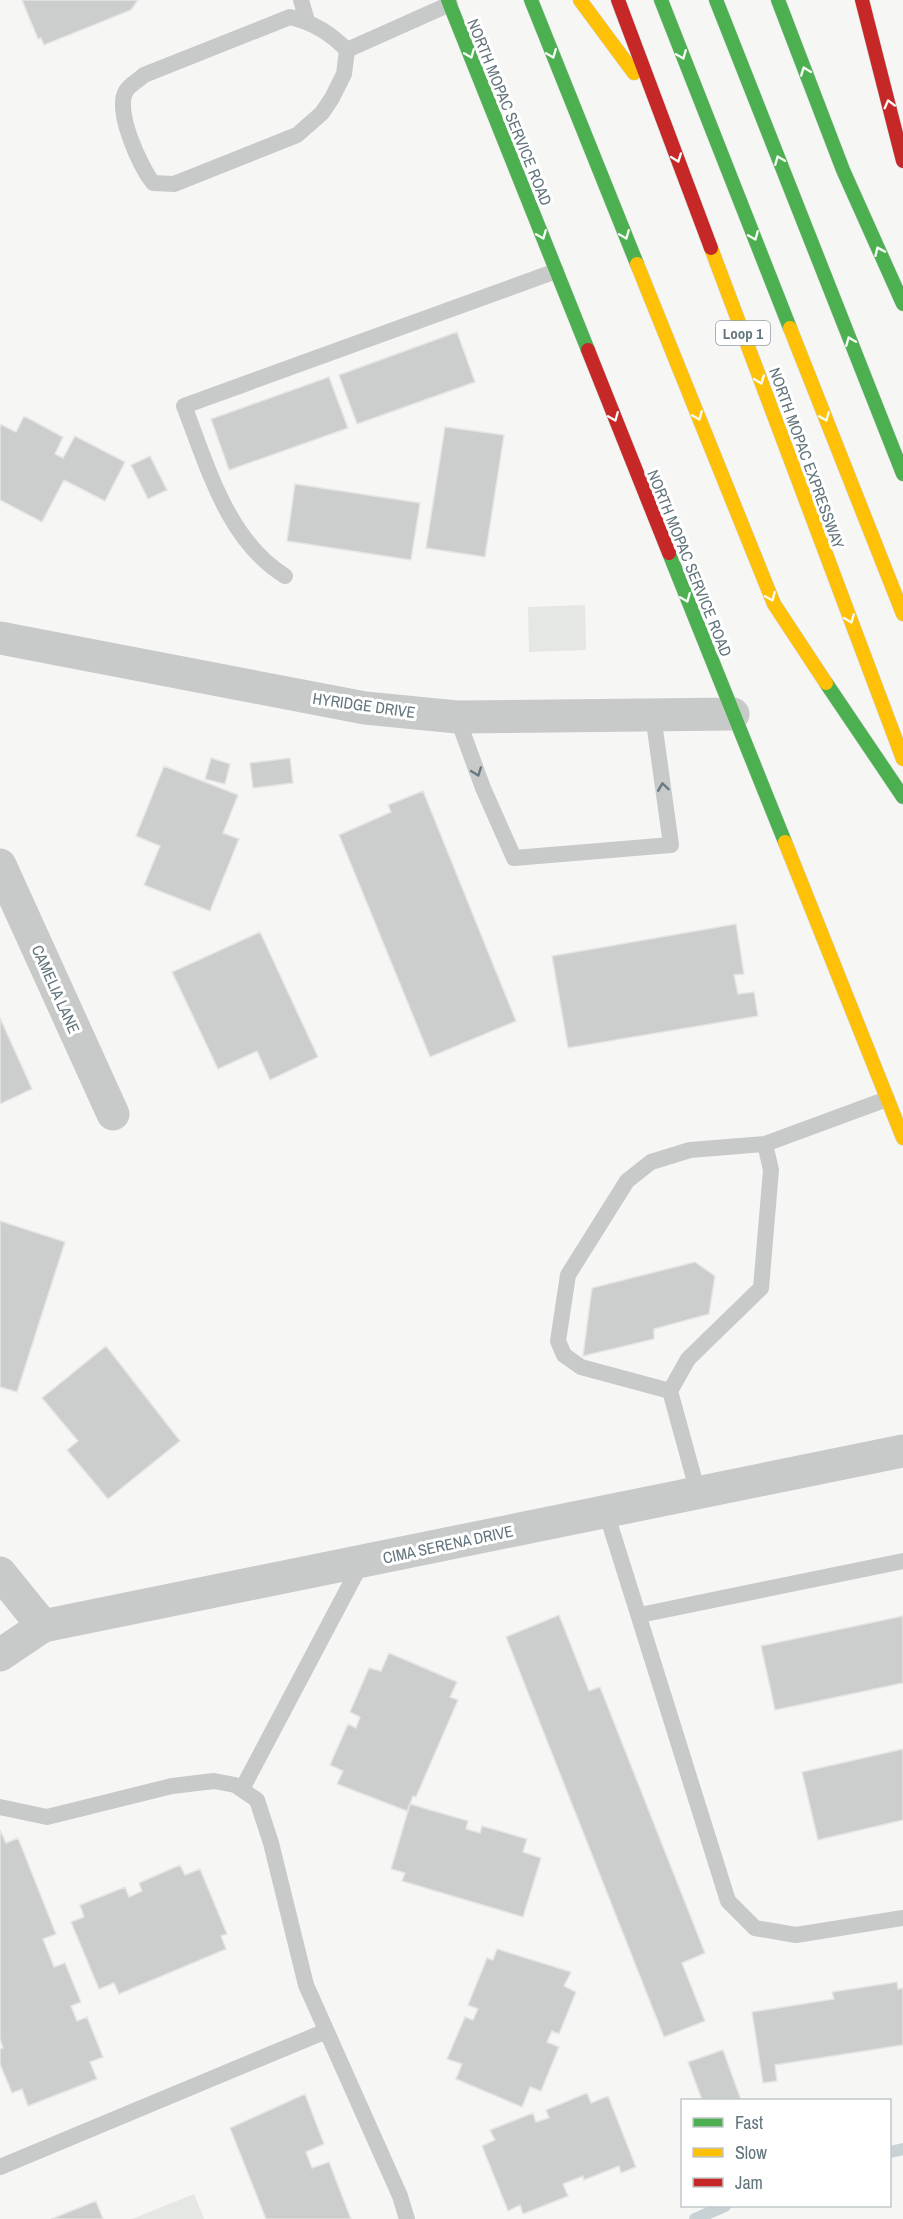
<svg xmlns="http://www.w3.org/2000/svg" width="903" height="2219" font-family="'Archivo Narrow',sans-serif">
<rect width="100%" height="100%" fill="#f6f6f5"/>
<path fill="#e5e7e2" d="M 585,605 L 586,650 L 529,652 L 528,607 Z
M 194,2194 L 204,2219 L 132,2219 Z"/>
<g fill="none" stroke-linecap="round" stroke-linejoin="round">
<path stroke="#c8d2d4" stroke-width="12" d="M 890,2152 L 903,2149
M 695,2219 L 725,2206"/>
</g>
<path fill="#cccece" stroke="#e5e5e4" stroke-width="1.5" d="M 22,0 L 138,0 L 131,10 L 44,45 L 41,38 L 38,39 Z
M 457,332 L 475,382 L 357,424 L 339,375 Z
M 329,377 L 348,428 L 229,470 L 211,419 Z
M 24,416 L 63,437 L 55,454 L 63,458 L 75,436 L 125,462 L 105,501 L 64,480 L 42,522 L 0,500 L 0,424 L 16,432 Z
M 445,427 L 504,435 L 485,557 L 426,548 Z
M 150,456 L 167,490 L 148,499 L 131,465 Z
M 295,484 L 420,503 L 411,560 L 287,541 Z
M 211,758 L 230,764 L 225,784 L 205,779 Z
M 290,758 L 293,783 L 253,788 L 250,763 Z
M 164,766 L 238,795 L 223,833 L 239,839 L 210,911 L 144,885 L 160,846 L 136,836 Z
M 423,791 L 516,1021 L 430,1057 L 339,835 L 391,812 L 388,805 Z
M 736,924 L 744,974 L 734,975 L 738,994 L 754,992 L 758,1016 L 568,1048 L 552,956 Z
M 260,932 L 318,1057 L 270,1080 L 257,1051 L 218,1069 L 172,972 Z
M 0,1018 L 32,1089 L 0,1104 Z
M 0,1221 L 65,1242 L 17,1392 L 0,1387 Z
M 695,1262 L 715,1276 L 709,1314 L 654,1329 L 654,1339 L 583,1356 L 592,1288 Z
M 106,1346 L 180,1441 L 108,1499 L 67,1450 L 78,1441 L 42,1398 Z
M 559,1615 L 589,1691 L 600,1687 L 705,1953 L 682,1963 L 705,2021 L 664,2037 L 506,1637 Z
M 903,1616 L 903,1683 L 775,1710 L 761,1646 Z
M 389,1653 L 457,1682 L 450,1697 L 458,1700 L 416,1797 L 413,1796 L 407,1811 L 337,1784 L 343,1771 L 330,1765 L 348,1724 L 356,1728 L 360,1717 L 350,1712 L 369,1668 L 381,1671 Z
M 903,1749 L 903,1820 L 818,1840 L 802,1772 Z
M 410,1804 L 468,1821 L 466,1829 L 480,1833 L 482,1826 L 527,1839 L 523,1852 L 541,1858 L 523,1917 L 402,1881 L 405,1873 L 391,1869 Z
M 0,1830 L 6,1843 L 18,1838 L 56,1934 L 43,1939 L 54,1967 L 65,1963 L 81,2002 L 71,2006 L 77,2021 L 87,2017 L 103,2057 L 90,2062 L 97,2079 L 28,2106 L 22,2089 L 12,2093 L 0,2064 L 0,2049 L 3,2048 L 0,2039 Z
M 180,1865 L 185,1875 L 200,1869 L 227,1934 L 221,1936 L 226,1949 L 119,1994 L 114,1983 L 99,1989 L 71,1922 L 84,1917 L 80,1905 L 125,1887 L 129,1897 L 142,1891 L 139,1883 Z
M 497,1949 L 571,1972 L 564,1986 L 576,1992 L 559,2034 L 552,2031 L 547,2042 L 559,2047 L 541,2091 L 530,2087 L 522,2107 L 456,2079 L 462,2064 L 447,2059 L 465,2017 L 473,2020 L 478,2009 L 468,2005 L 487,1958 L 493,1960 Z
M 897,1982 L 898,1989 L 903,1988 L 903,2045 L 775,2065 L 777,2081 L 763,2083 L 752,2012 L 834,1999 L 832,1992 Z
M 723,2050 L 741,2100 L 702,2100 L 688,2062 Z
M 587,2093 L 591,2103 L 608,2096 L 636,2167 L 621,2173 L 619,2166 L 584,2180 L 583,2176 L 563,2184 L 568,2196 L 523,2214 L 520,2205 L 508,2211 L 482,2146 L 495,2140 L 490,2130 L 533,2113 L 536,2122 L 549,2118 L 546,2110 Z
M 305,2094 L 324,2144 L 306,2152 L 312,2168 L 329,2162 L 351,2219 L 266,2219 L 230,2128 Z
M 96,2201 L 103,2219 L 51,2219 Z"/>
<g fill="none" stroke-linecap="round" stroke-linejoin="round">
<defs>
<path id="fast" d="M 448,0 L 588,350
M 531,0 L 637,264
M 661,0 L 790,328
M 716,0 L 903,474
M 778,0 L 843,170 L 903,304
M 669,553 L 785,842
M 826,683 L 903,797"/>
<path id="slow" d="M 580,0 L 634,73
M 711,248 L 903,759
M 637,264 L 774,604 L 826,683
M 790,328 L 903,614
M 785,842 L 903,1138"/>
<path id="jam" d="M 618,0 L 711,248
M 862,0 L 903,161
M 588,350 L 669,553"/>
</defs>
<use href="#fast" stroke="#d1d3d3" stroke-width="15"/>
<use href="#slow" stroke="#d1d3d3" stroke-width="15"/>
<use href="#jam" stroke="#d1d3d3" stroke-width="15"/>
<path stroke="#c8caca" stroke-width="16" d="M 301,0 L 307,21
M 347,50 C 330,33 314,23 290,17 L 144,75 C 139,80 129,85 126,91 C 114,110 140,166 153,183 L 174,184 L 297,135 L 322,113 L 332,98 L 344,74 L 347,50 L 450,4
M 285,576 C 227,540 208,467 184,406 L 556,271
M 457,717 L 483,788 L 514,858 L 671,845 L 653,715
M 765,1144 L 771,1170 L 761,1288 L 688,1359 L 670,1391 L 581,1367 L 564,1355 L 558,1341 L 568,1275 L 627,1181 L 651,1162 L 690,1150 L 765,1144 L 887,1099
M 670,1391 L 698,1493
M 606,1512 L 728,1901 L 755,1928 L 796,1935 L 903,1918
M 640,1615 L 903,1561
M 242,1789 L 362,1562
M 0,1807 L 47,1817 L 172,1786 L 214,1781 L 235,1785 L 257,1800 L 271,1843 L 306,1985 L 400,2196 L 407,2219
M 0,2167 L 326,2031"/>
<path stroke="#c8caca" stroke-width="33" d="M 0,638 L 365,708 L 457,717 L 733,714
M 0,865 L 113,1114
M 0,1573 L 43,1626
M 0,1655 L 43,1626 L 903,1451"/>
<use href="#fast" stroke="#4caf50" stroke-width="14"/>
<use href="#slow" stroke="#ffc107" stroke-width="14"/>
<use href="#jam" stroke="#c62828" stroke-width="14"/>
</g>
<defs><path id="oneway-chevron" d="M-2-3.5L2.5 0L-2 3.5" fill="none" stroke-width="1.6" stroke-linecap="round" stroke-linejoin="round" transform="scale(1.5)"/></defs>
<g stroke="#f6fbf6">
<use href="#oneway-chevron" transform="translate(470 54) rotate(68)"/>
<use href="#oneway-chevron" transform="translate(552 54) rotate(68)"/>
<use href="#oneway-chevron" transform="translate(682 55) rotate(68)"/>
<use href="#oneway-chevron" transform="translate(805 71) rotate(-111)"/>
<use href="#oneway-chevron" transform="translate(889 104) rotate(-105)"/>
<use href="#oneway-chevron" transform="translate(677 158) rotate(70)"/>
<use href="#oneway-chevron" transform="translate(779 160) rotate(-112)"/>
<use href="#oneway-chevron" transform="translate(542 235) rotate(68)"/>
<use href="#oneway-chevron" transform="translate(625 235) rotate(68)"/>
<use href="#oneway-chevron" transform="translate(754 236) rotate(68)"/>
<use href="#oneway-chevron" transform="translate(879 251) rotate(-114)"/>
<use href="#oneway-chevron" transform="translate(850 341) rotate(-112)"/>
<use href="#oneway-chevron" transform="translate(760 380) rotate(70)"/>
<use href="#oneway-chevron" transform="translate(698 416) rotate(68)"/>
<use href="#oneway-chevron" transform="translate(614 417) rotate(68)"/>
<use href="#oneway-chevron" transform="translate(825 417) rotate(68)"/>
<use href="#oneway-chevron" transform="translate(771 597) rotate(67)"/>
<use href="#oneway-chevron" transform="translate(686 598) rotate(68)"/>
<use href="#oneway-chevron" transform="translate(850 619) rotate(69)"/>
</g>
<g stroke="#687981">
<use href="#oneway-chevron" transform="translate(477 772) rotate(70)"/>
<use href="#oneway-chevron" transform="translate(663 787) rotate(-98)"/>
</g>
<g text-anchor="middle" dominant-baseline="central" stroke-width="6" stroke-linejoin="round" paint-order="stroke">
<rect fill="#fff" stroke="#929ea4" stroke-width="1.5" x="716" y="321" width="54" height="24" rx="4.5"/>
<g font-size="15" font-weight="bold" fill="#63757d">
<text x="743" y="333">Loop 1</text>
</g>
<g font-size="16" fill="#63757d" stroke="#fff">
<text transform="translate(510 112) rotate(68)">NORTH MOPAC SERVICE ROAD</text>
<text transform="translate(807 458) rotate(70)">NORTH MOPAC EXPRESSWAY</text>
<text transform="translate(690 563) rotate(68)">NORTH MOPAC SERVICE ROAD</text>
<text transform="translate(364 705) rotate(8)">HYRIDGE DRIVE</text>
<text transform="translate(56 989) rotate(66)">CAMELIA LANE</text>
<text transform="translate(448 1544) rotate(-12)">CIMA SERENA DRIVE</text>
</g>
</g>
<rect x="681" y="2099" width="210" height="108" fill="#ffffff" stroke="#c1c8cb" stroke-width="1.5"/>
<rect x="693" y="2118" width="30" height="9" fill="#4caf50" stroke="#c1c8cb" stroke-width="1.5"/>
<text x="735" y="2129" font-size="18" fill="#63757d">Fast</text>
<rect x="693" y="2148" width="30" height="9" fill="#ffc107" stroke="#c1c8cb" stroke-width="1.5"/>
<text x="735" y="2159" font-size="18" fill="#63757d">Slow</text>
<rect x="693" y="2178" width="30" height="9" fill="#c62828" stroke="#c1c8cb" stroke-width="1.5"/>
<text x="735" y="2189" font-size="18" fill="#63757d">Jam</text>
</svg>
